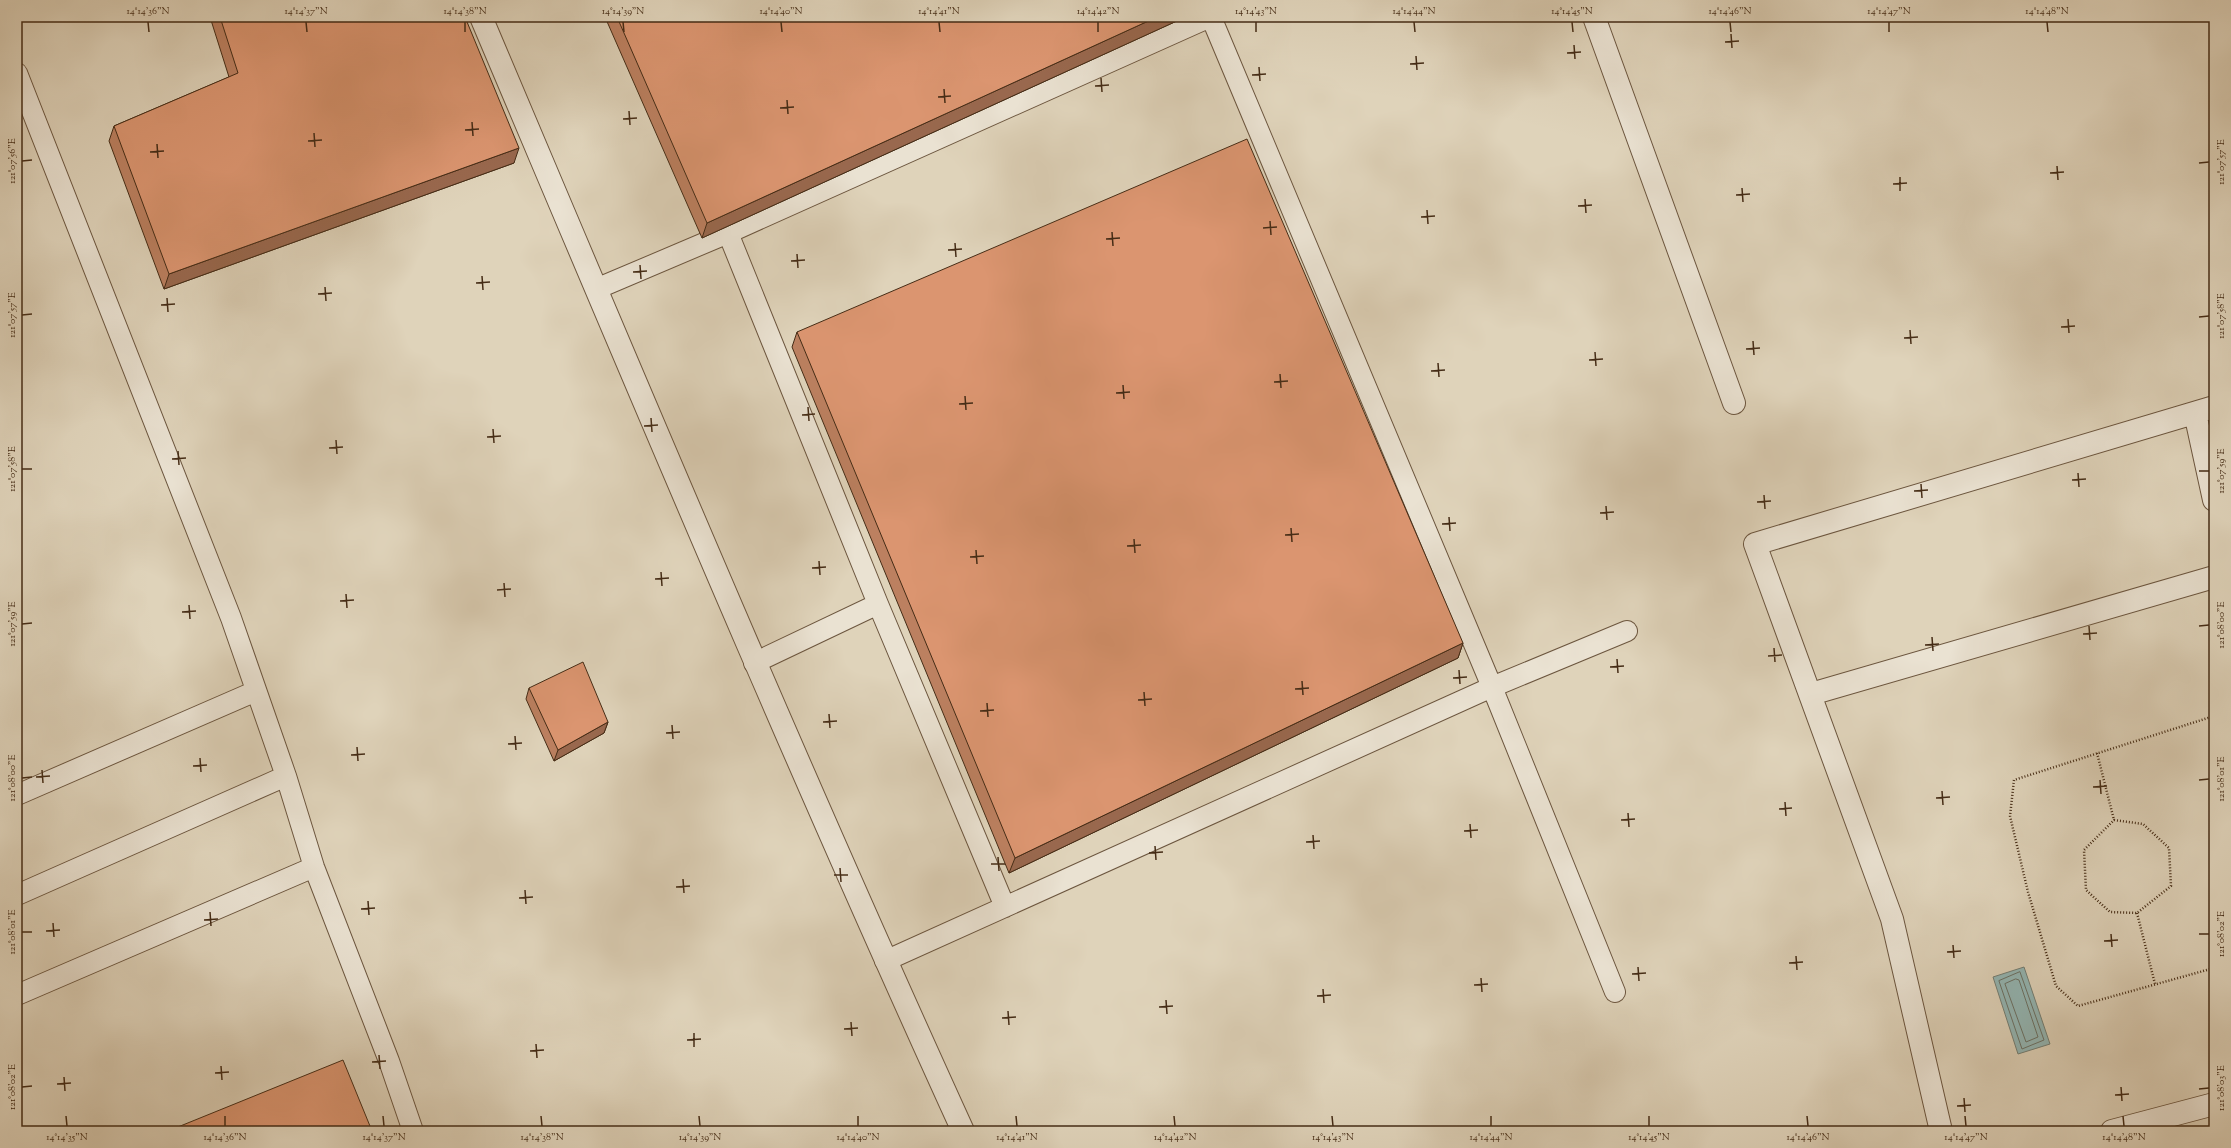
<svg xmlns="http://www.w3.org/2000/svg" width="2231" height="1148" font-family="'Sorts Mill Goudy',serif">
<rect width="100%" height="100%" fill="#dfd3ba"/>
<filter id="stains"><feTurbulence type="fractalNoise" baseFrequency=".005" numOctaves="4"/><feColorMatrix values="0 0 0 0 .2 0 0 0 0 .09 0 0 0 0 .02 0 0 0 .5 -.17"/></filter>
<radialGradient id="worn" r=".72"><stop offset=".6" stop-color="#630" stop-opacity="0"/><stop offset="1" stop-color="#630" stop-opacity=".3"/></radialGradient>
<path fill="#94b7b5" stroke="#747f75" d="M 2024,967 L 2050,1044 L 2018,1054 L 1993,977 Z"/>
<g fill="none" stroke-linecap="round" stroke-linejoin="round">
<path stroke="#6c7266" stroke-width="1" d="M 2020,972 L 2044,1040 L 2022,1049 L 1999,981 Z
M 2016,979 L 2019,980 L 2038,1037 L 2026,1042 L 2005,984 Z"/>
<defs>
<path id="service" d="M 1211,17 L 1492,687 L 1615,992
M 17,73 L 231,618 L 286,776 L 314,867 L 389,1061 L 413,1131
M 728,233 L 878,604 L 1005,907
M 596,289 L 728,233 L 1210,17
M 754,663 L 878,604
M 17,795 L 256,691
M 17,895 L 286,776
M 885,961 L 1492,687 L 1627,631
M 17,995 L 314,867"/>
<path id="minor" d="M 481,17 C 639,390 795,763 963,1131
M 1594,17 L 1734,403
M 2195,413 L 2214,500
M 1811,694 L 2214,577
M 1941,1131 L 1892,919 L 1755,544 L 2214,407
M 2112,1131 L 2214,1104"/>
</defs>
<use href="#service" stroke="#6c563f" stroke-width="22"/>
<use href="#minor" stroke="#6c563f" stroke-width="24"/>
<path stroke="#452c16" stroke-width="2.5" stroke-dasharray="1 2" stroke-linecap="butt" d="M 2214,716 L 2014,780 L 2010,816 L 2028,892 L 2056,986 L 2078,1006 L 2214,968
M 2097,753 L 2114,820
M 2114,820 L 2143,824 L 2169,848 L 2171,886 L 2137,913 L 2110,912 L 2086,890 L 2084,850 Z
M 2137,913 L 2155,984"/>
<use href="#service" stroke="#eae2d2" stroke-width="20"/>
<use href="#minor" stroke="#eae2d2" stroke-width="22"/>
</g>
<path fill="#bc8060" stroke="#452c16" d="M 210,17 L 465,17 L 514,163 L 164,289 L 109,141 L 114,126 L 229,77 Z
M 605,17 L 1180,17 L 1179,20 L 702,238 Z
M 797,332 L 1463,643 L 1458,658 L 1009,873 L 792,347 Z
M 529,688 L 608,722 L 604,733 L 554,761 L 526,699 Z"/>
<path fill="#99684e" stroke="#452c16" d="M 1157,17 L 1180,17 L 1179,20 L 702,238 L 707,223 Z
M 519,148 L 514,163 L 164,289 L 169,274 Z
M 1463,643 L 1458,658 L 1009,873 L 1015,858 Z
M 608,722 L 604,733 L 554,761 L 558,750 Z"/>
<path fill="#db9570" stroke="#452c16" d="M 220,17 L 465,17 L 519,148 L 169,274 L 114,126 L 238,73 Z
M 617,17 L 1157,17 L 707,223 Z
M 1247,139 L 1463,643 L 1015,858 L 797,332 Z
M 583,662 L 608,722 L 558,750 L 529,688 Z
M 343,1060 L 372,1131 L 168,1131 Z"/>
<path fill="none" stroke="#452c16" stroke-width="1.5" d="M 148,22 L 149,32M 306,22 L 307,32M 465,22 L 465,32M 623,22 L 624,32M 781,22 L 782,32M 939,22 L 940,32M 1098,22 L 1098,32M 1256,22 L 1256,32M 1414,22 L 1415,32M 1572,22 L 1573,32M 1730,22 L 1731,32M 1889,22 L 1889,32M 2047,22 L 2048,32M 1731,34 L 1732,48M 1725,42 L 1739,41M 1574,45 L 1575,59M 1567,53 L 1581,52M 1416,56 L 1417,70M 1410,64 L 1424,63M 1259,67 L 1260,81M 1252,75 L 1266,74M 1101,78 L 1102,92M 1095,86 L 1109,85M 944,89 L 945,103M 938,97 L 951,96M 787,100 L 788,114M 780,108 L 794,107M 629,111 L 630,125M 623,119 L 637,118M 472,122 L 473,136M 465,130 L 479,129M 314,133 L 315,147M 308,141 L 322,140M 157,144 L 158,158M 150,152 L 164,151M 22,161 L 32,160M 2199,163 L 2209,162M 2057,166 L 2058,180M 2050,173 L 2064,172M 1900,177 L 1900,191M 1893,184 L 1907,183M 1742,188 L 1743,202M 1736,195 L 1750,194M 1585,199 L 1586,213M 1578,206 L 1592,205M 1427,210 L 1428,224M 1421,217 L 1435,216M 1270,221 L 1271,235M 1263,228 L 1277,227M 1112,232 L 1113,246M 1106,239 L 1120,238M 955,243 L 956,257M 948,250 L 962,249M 797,254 L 798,268M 791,261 L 805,260M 640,265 L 641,279M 633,272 L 647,271M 482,276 L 483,290M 476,283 L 490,282M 325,287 L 326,301M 318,294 L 332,293M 167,298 L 168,312M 161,305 L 175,304M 22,315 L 32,314M 2199,317 L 2209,316M 2068,319 L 2069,333M 2061,327 L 2075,326M 1910,330 L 1911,344M 1904,338 L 1918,337M 1753,341 L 1754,355M 1746,349 L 1760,348M 1595,352 L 1596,366M 1589,360 L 1603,359M 1438,363 L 1439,377M 1431,371 L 1445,370M 1280,374 L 1281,388M 1274,382 L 1288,381M 1123,385 L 1124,399M 1116,393 L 1130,392M 965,396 L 966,410M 959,404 L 973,403M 808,407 L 809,421M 802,415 L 815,414M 651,418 L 652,432M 644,426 L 658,425M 493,429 L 494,443M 487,437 L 501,436M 336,440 L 337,454M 329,448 L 343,447M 178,451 L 179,465M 172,459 L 186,458M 22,469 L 32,469M 2199,471 L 2209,471M 2078,473 L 2079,487M 2072,480 L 2086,479M 1921,484 L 1922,498M 1914,491 L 1928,490M 1764,495 L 1765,509M 1757,502 L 1771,501M 1606,506 L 1607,520M 1600,513 L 1614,512M 1449,517 L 1450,531M 1442,524 L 1456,523M 1291,528 L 1292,542M 1285,535 L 1299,534M 1134,539 L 1135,553M 1127,546 L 1141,545M 976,550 L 977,564M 970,557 L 984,556M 819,561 L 820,575M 812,568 L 826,567M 661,572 L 662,586M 655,579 L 669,578M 504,583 L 505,597M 497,590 L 511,589M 346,594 L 347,608M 340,601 L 354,600M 189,605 L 190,619M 182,612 L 196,611M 22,624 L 32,623M 2089,626 L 2090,640M 2199,626 L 2209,625M 2083,634 L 2097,633M 1932,637 L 1933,651M 1925,645 L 1939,644M 1774,648 L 1775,662M 1768,656 L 1782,655M 1617,659 L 1618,673M 1610,667 L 1624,666M 1459,670 L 1460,684M 1453,678 L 1467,677M 1302,681 L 1303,695M 1295,689 L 1309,688M 1144,692 L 1145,706M 1138,700 L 1152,699M 987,703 L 988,717M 980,711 L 994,710M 829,714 L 830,728M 823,722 L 837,721M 672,725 L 673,739M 666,733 L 680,732M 515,736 L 516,750M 508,744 L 522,743M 357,747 L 358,761M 351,755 L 365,754M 200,758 L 201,772M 193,766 L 207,765M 42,770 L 43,783M 36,777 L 50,776M 22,778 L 32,777M 2100,780 L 2101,794M 2199,780 L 2209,779M 2093,787 L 2107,786M 1942,791 L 1943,805M 1936,798 L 1950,797M 1785,802 L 1786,816M 1779,809 L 1792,808M 1628,813 L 1629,827M 1621,820 L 1635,819M 1470,824 L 1471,838M 1464,831 L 1478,830M 1313,835 L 1314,849M 1306,842 L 1320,841M 1155,846 L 1156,860M 1149,853 L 1163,852M 998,857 L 999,871M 991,864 L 1005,864M 840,868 L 841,882M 834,875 L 848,875M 683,879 L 684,893M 676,887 L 690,886M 525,890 L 526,904M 519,898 L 533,897M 368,901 L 369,915M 361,909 L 375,908M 210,912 L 211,926M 204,920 L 218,919M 53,923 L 54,937M 46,931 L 60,930M 22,932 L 32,932M 2111,934 L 2112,947M 2199,934 L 2209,934M 2104,941 L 2118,940M 1953,945 L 1954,958M 1947,952 L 1961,951M 1796,956 L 1797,970M 1789,963 L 1803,962M 1638,967 L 1639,981M 1632,974 L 1646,973M 1481,978 L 1482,992M 1474,985 L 1488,984M 1323,989 L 1324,1003M 1317,996 L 1331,995M 1166,1000 L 1167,1014M 1159,1007 L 1173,1006M 1008,1011 L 1009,1025M 1002,1018 L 1016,1017M 851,1022 L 852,1036M 844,1029 L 858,1028M 694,1033 L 694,1047M 687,1040 L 701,1039M 536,1044 L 537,1058M 530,1051 L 544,1050M 379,1055 L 380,1069M 372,1062 L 386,1061M 221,1066 L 222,1080M 215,1073 L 229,1072M 64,1077 L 65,1091M 57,1084 L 71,1083M 22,1087 L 32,1086M 2121,1087 L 2122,1101M 2199,1089 L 2209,1088M 2115,1095 L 2129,1094M 1964,1098 L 1965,1112M 1957,1106 L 1971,1105M 66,1116 L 67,1126M 225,1116 L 225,1126M 383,1116 L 384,1126M 541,1116 L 542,1126M 699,1116 L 700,1126M 858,1116 L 858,1126M 1016,1116 L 1017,1126M 1174,1116 L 1175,1126M 1332,1116 L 1333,1126M 1491,1116 L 1491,1126M 1649,1116 L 1649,1126M 1807,1116 L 1808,1126M 1965,1116 L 1966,1126M 2123,1116 L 2124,1126"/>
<rect width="2231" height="1148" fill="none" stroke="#dfd3ba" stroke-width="44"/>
<rect x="22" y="22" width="2187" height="1104" fill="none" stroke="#452c16" stroke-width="1.5"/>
<g font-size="10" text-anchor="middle" fill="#452c16">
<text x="148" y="14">14°14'36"N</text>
<text x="306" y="14">14°14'37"N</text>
<text x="465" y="14">14°14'38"N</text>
<text x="623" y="14">14°14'39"N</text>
<text x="781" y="14">14°14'40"N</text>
<text x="939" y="14">14°14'41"N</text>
<text x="1098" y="14">14°14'42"N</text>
<text x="1256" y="14">14°14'43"N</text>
<text x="1414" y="14">14°14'44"N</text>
<text x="1572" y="14">14°14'45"N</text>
<text x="1730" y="14">14°14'46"N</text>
<text x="1889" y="14">14°14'47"N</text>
<text x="2047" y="14">14°14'48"N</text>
<text transform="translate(11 161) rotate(-90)" y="4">121°07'56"E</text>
<text transform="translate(2220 162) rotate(-90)" y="4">121°07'57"E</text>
<text transform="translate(11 315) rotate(-90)" y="4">121°07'57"E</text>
<text transform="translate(2220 316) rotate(-90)" y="4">121°07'58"E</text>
<text transform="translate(11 469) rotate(-90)" y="4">121°07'58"E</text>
<text transform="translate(2220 471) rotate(-90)" y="4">121°07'59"E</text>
<text transform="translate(11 624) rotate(-90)" y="4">121°07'59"E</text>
<text transform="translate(2220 625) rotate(-90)" y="4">121°08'00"E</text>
<text transform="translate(11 778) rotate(-90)" y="4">121°08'00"E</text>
<text transform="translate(2220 779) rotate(-90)" y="4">121°08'01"E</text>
<text transform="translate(11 932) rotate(-90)" y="4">121°08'01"E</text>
<text transform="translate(2220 934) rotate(-90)" y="4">121°08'02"E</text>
<text transform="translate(11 1087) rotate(-90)" y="4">121°08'02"E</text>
<text transform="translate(2220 1088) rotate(-90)" y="4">121°08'03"E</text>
<text x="67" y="1140">14°14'35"N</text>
<text x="225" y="1140">14°14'36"N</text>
<text x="384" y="1140">14°14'37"N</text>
<text x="542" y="1140">14°14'38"N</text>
<text x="700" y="1140">14°14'39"N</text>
<text x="858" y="1140">14°14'40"N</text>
<text x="1017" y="1140">14°14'41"N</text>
<text x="1175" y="1140">14°14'42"N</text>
<text x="1333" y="1140">14°14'43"N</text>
<text x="1491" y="1140">14°14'44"N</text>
<text x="1649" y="1140">14°14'45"N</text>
<text x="1808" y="1140">14°14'46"N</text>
<text x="1966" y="1140">14°14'47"N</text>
<text x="2124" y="1140">14°14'48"N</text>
</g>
<rect width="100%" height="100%" filter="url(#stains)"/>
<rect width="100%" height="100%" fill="url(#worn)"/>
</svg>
